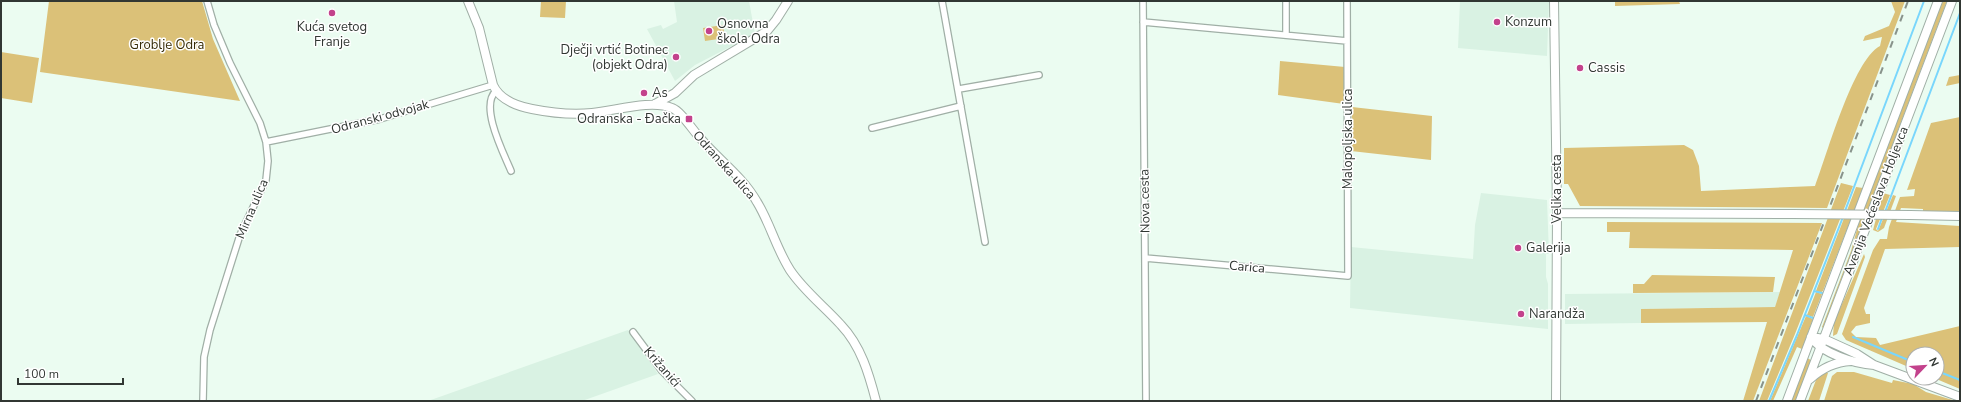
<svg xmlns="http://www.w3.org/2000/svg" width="1961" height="402" font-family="'Nunito Sans',sans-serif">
<rect width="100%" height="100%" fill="#ebfcf1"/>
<path fill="#d9f2e3" d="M 674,1 L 749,1 L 755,34 L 695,65 L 675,81 L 647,29 L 661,25 L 663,29 L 677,22 Z
M 1460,1 L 1549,1 L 1547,56 L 1458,48 Z
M 1481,193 L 1547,200 L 1549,254 L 1546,254 L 1546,277 L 1548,284 L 1548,329 L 1350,308 L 1351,247 L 1473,259 L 1475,225 Z
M 1780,292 L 1775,307 L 1641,309 L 1641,323 L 1565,324 L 1565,294 Z
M 628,330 L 658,374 L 582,401 L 428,401 Z"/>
<path fill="#dbc178" d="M 49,1 L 202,1 L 213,39 L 240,101 L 40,72 Z
M 541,1 L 566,1 L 565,18 L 540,17 Z
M 1615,1 L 1679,1 L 1680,4 L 1615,6 Z
M 1891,1 L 1905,1 L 1827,208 L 1580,206 L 1568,184 L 1564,184 L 1564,148 L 1684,145 L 1693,150 L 1699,166 L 1701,191 L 1815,186 C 1827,155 1853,60 1880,46 L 1882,37 L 1863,41 L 1865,36 L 1889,26 L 1895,12 Z
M 1942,1 L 1947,1 L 1823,328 L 1822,327 L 1851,251 L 1859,222 Z
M 723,25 L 725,38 L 705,41 L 703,28 Z
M 1,52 L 39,58 L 32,103 L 1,98 Z
M 1280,61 L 1345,67 L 1344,104 L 1278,95 Z
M 1960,75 L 1960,83 L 1946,86 L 1949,77 Z
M 1352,107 L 1432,116 L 1431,160 L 1351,151 Z
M 1960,117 L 1960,211 L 1923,211 L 1923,209 L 1901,208 L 1896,222 L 1960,226 L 1960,247 L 1885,249 L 1864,308 L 1866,314 L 1870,314 L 1870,323 L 1856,326 L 1851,332 L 1856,337 L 1876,338 L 1880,345 L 1960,326 L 1960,389 L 1934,378 L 1937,378 L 1937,354 L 1913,354 L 1913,369 L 1846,340 L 1842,334 L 1873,250 L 1880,239 L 1887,239 L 1889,227 L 1900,197 L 1914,196 L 1915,189 L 1907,190 L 1931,123 Z
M 1841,183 L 1853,186 L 1795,334 L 1767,401 L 1759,401 Z
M 1856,187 L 1863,188 L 1823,291 L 1820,293 L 1816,291 Z
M 1883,193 L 1890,195 L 1876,229 L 1878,231 L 1893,195 L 1896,196 L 1884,228 L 1878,232 L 1873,230 Z
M 1607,222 L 1822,223 L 1753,401 L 1743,401 L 1767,322 L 1641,323 L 1641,309 L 1775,307 L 1793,250 L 1629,248 L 1630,232 L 1607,232 Z
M 1864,254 L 1865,257 L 1837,334 L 1833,336 L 1834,322 Z
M 1652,275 L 1775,277 L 1773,292 L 1633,293 L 1633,284 L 1644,284 Z
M 1816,292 L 1822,294 L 1813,317 L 1807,315 Z
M 1806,316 L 1813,319 L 1802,349 L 1797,347 L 1773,401 L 1770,401 Z
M 1807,358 L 1811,360 L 1796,401 L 1791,401 Z
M 1824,371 L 1828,373 L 1819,401 L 1808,401 L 1816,380 Z
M 1837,372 L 1854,372 L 1892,383 L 1893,380 L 1913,384 L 1926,392 L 1956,401 L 1824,401 L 1832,376 Z"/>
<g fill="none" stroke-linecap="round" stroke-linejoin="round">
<path stroke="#79d6fc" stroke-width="2" d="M 1845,211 L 1924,1
M 1885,212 L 1960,13
M 1878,229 L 1882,218
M 1814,291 L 1822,293
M 1805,315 L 1813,318
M 1853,337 L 1913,362
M 1937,371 L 1960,380
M 1769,401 L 1797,335 L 1843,217"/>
<defs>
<path id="street" d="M 942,1 L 985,242
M 1143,1 L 1146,401
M 1286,1 L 1286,35
M 1143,22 L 1347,41
M 959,89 L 1039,75
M 496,91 C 479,106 504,154 511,171
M 872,128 L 961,106
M 266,142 L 380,119 L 493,85
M 1145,258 L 1348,276 L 1347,1
M 633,332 L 662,371 L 692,401
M 203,401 L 204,357 L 210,330 L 240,235 L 266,180 L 268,161 L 266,142 L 260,123 L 230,63 L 214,25 L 207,1"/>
<path id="secondary" d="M 468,1 L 479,28 L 493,85 C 500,100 516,106 532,109 C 552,113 572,115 592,113 C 615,111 651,99 672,108 C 682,112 693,131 701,139 C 719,160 743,177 757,202 C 770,223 776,248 790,270 C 804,291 824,306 841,325 C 861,346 869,374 876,401
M 1554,1 L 1557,213 L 1556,401
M 655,104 L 675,93 L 694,75 L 767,31 L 776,20 L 788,1
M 1557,213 L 1793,214
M 1910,215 L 1960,216
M 1811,337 L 1824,339 L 1857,354 L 1874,365 L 1960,397
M 1811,337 C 1821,353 1855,364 1874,365
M 1810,379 C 1822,368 1834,362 1851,361
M 1787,401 L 1938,1
M 1800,401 L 1952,1"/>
</defs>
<use href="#street" stroke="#a0afa6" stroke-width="8"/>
<use href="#secondary" stroke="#a0afa6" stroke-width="10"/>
<use href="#street" stroke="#fff" stroke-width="5.5"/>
<use href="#secondary" stroke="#fff" stroke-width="8"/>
<path stroke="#88938b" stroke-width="2" stroke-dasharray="7 7" stroke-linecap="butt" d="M 1756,401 L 1908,1"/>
<defs>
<path id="secondary-bridge" d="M 1793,214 L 1910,215"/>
</defs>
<use href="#secondary-bridge" stroke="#a0afa6" stroke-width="10" stroke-linecap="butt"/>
<use href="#secondary-bridge" stroke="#fff" stroke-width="8"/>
</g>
<g fill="#c3428c" stroke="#fff" stroke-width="1.5">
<circle cx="332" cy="13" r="4"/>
<circle cx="1497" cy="22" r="4"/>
<circle cx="709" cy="31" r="4"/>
<circle cx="676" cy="57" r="4"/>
<circle cx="1580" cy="68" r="4"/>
<circle cx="644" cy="93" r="4"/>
<rect x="685" y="115" width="8" height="8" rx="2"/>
<circle cx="1518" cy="248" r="4"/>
<circle cx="1521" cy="314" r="4"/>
</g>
<g text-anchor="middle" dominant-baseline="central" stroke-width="3" stroke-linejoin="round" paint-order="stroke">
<g font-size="13" fill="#313733" stroke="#fff" text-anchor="start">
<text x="1505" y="22">Konzum</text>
<text x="717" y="24">Osnovna<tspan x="717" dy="15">škola Odra</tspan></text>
<text x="332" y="27" text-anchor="middle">Kuća svetog<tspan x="332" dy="15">Franje</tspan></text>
<text x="668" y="50" text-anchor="end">Dječji vrtić Botinec<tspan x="668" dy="15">(objekt Odra)</tspan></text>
<text x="1588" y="68">Cassis</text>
<text x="652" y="93">As</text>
<text x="681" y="119" text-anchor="end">Odranska - Đačka</text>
<text x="1526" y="248">Galerija</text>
<text x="1529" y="314">Narandža</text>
</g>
<g font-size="13" fill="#372c07" stroke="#fff">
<text x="167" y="45">Groblje Odra</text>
</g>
<g font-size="13" fill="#313733" stroke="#fff">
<text transform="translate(380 117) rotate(-15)">Odranski odvojak</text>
<text transform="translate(1348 139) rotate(-90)">Malopoljska ulica</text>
<text transform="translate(724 165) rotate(48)">Odranska ulica</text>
<text transform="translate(1557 189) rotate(-90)">Velika cesta</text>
<text transform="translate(1145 201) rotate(-91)">Nova cesta</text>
<text transform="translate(1876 201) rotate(-69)">Avenija Većeslava Holjevca</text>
<text transform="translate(252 209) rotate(-67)">Mirna ulica</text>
<text transform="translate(1247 267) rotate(5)">Carica</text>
<text transform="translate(662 367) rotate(49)">Križanići</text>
</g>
</g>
<rect width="1961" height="402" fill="none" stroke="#313733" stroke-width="4"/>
<g transform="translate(1925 366) rotate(65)"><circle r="19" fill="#ffffff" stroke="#adafad"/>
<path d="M0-3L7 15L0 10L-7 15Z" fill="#c3428c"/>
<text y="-6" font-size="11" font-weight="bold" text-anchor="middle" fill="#313733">N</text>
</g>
<path d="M18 378v6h105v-6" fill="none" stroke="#313733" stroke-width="2"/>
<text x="24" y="378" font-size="12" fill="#313733" stroke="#ffffff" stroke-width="3" paint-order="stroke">100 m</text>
</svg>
